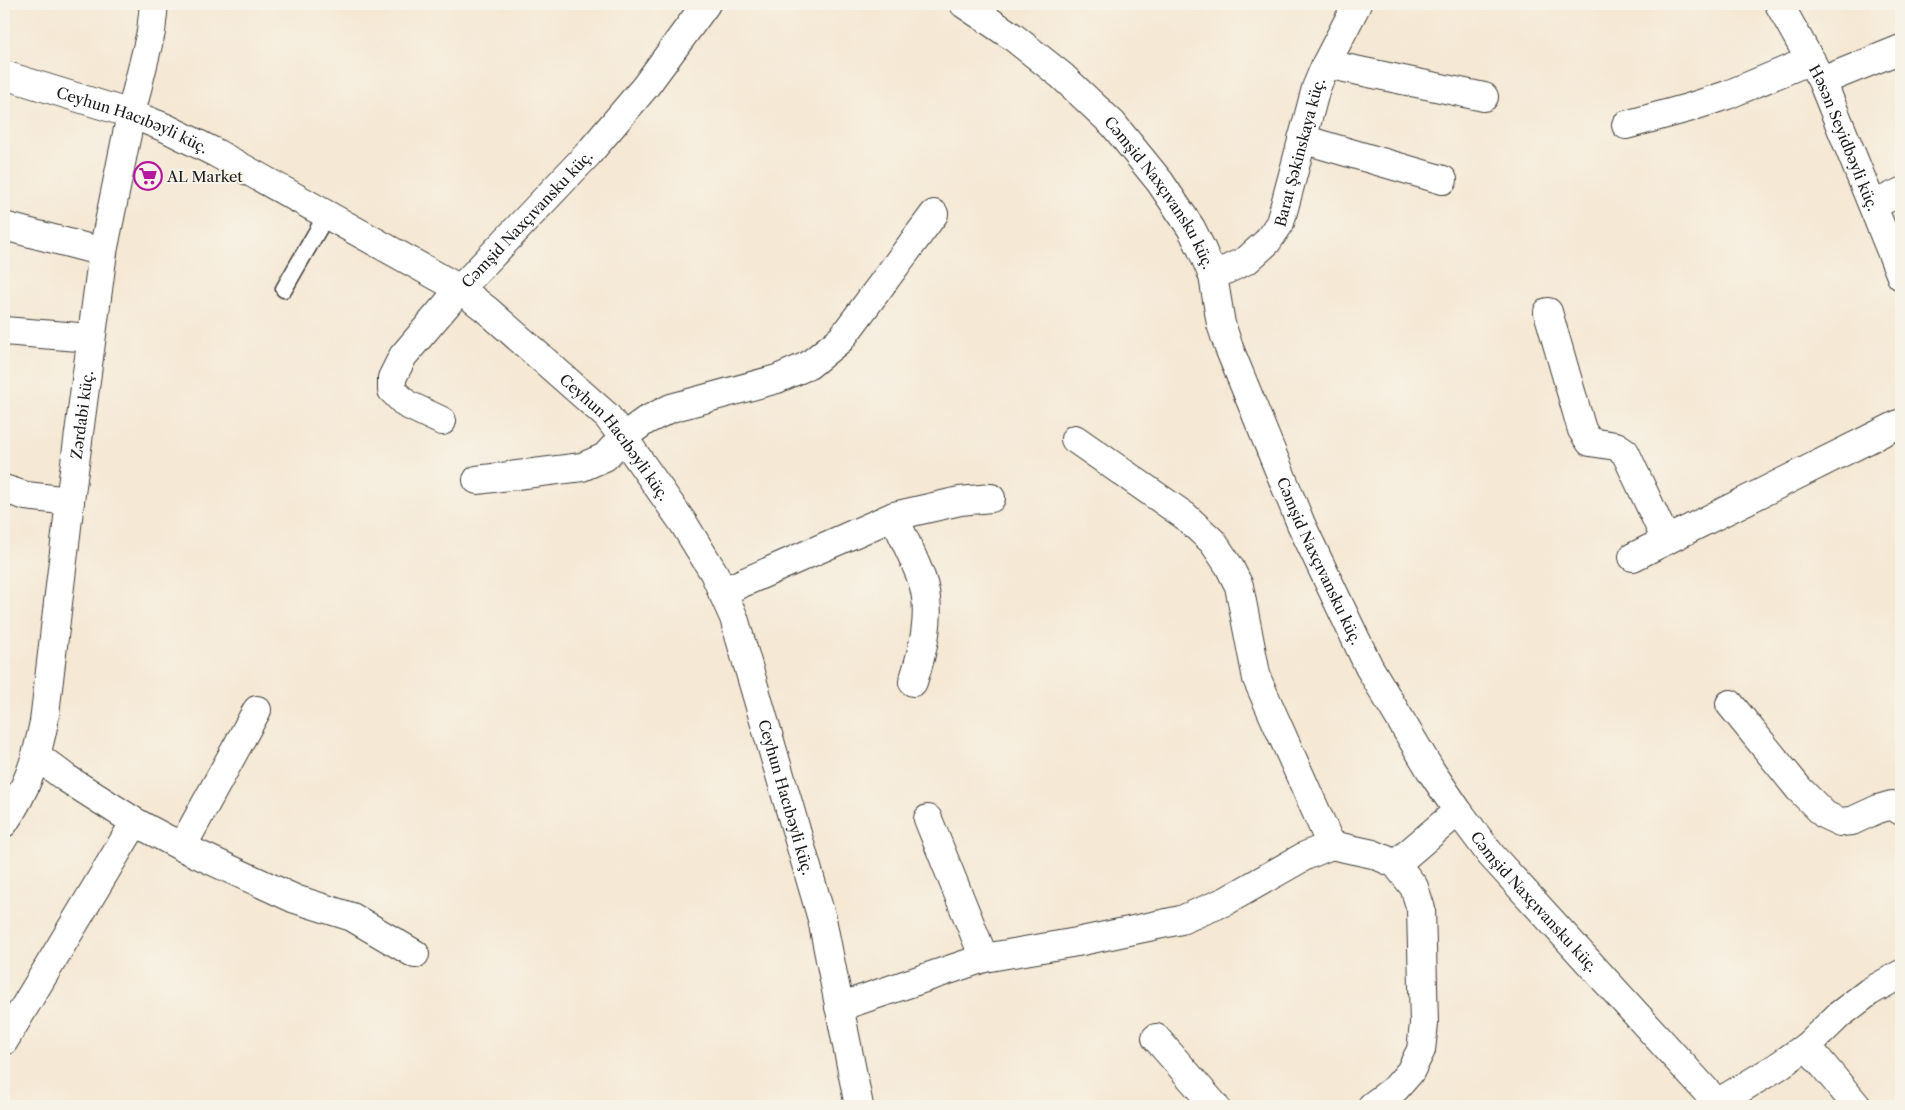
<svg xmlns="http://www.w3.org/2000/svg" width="1905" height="1110" font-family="'Libre Caslon Text',serif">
<rect width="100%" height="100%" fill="#f7f3e8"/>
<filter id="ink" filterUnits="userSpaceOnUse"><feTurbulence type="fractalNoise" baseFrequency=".02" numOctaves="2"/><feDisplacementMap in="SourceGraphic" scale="10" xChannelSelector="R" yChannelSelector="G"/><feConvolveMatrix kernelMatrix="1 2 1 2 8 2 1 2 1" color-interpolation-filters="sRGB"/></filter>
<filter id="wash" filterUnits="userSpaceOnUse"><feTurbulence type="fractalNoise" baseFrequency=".0096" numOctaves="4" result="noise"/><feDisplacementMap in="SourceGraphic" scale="20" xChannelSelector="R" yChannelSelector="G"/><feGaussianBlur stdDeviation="1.12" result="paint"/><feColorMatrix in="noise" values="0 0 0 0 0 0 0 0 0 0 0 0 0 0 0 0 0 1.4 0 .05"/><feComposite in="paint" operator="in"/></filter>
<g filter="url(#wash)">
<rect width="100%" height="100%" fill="#f5e8d4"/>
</g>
<g filter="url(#ink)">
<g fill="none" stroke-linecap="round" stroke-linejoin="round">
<defs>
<path id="service" d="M 284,289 L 327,214"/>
<g id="minor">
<path id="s1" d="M 964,4 L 1013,37 L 1062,76 L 1113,124 L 1160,182 L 1191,228 L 1202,250 L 1213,276 L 1221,324 L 1229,348 L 1301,524 L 1369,667 L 1431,771 L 1458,811 L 1491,855 L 1720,1106"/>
<path id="s2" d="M 1779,4 L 1822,81 L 1901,276"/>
<path d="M 1326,64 L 1484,97"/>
<path id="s3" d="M 4,75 L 131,114 L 166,128 L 216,153 L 460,289 L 487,310 L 607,416 L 623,437 L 684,524 L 714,573 L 734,618 L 822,919 L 859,1106"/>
<path d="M 1822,81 L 1901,49"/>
<path d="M 1626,125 L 1688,108 L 1727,95 L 1811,60"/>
<path d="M 1302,139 L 1443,180"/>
<path d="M 1873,205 L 1901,192"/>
<path d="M 4,226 L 103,252"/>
<path id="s4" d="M 1213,276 L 1247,260 L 1267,242 L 1280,223 L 1316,88 L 1326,64 L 1357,4"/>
<path d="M 1548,312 L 1582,430 L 1590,442 L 1616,446 L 1625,452 L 1666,540"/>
<path d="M 4,331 L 91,338"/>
<path id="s5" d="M 442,421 L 406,404 L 392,390 L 392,378 L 403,356 L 460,289 L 588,154 L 645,87 L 706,4"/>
<path d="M 1075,439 L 1185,516 L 1213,542 L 1229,566 L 1239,586 L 1257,679 L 1331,845 L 1373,854 L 1396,864 L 1414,887 L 1421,909 L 1424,1024 L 1421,1050 L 1410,1072 L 1396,1088 L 1372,1106"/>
<path d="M 477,480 L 582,467 L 605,457 L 623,437 L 645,421 L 671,408 L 777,379 L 809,365 L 841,339 L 934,214"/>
<path d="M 4,489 L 26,496 L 70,501"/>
<path d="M 894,516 C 903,537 914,558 922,580 C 933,612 923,651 913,682"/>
<path d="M 1633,557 L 1901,423"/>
<path d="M 722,592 L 894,516 L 960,501 L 991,498"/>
<path d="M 1730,704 L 1799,789 L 1825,815 L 1840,822 L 1852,821 L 1878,809 L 1892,805 L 1901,811"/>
<path d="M 37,756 L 66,778 L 135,822 L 182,847 L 295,899 L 352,917 L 415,954"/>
<path d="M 928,819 L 984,958"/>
<path id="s6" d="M 4,823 C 27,789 36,761 44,722 L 70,501 L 103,252 L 131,114 L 151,32 L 154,4"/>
<path d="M 182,847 L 257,710"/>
<path d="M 1396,864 L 1458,811"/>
<path d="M 839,1007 L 984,958 L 1077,942 L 1181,920 L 1226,901 L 1305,856 L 1331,845"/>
<path d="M 1156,1038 L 1215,1106"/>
<path d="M 4,1041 L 135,822"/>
<path d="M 1807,1046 L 1857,1106"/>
<path d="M 1712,1106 L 1777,1067 L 1807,1046 L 1839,1015 L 1869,992 L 1901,974"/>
</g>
</defs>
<use href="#service" stroke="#3d3b38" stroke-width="19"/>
<use href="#minor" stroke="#3d3b38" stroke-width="30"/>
<use href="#service" stroke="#fff" stroke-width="16"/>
<use href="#minor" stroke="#fff" stroke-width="28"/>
</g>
</g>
<defs>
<symbol id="supermarket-ring" viewBox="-11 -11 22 22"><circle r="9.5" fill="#f7f3e8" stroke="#b5179e" stroke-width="1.5"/><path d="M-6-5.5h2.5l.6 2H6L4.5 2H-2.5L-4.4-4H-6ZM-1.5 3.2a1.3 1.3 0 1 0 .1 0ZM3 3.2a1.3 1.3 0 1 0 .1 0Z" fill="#b5179e"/></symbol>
</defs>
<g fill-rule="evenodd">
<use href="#supermarket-ring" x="132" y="160" width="32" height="32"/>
</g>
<g text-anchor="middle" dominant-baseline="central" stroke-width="4" stroke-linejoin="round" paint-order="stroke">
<g font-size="15" fill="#1c1c1c" stroke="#f7f3e8">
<text stroke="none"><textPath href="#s3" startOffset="136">Ceyhun Hacıbəyli küç.</textPath></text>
<text stroke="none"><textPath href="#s2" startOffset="149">Həsən Seyidbəyli küç.</textPath></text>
<text stroke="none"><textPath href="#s4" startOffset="161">Barat Şəkinskaya küç.</textPath></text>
<text stroke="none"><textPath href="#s1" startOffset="275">Cəmşid Naxçıvansku küç.</textPath></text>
<text stroke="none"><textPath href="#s5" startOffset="281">Cəmşid Naxçıvansku küç.</textPath></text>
<text stroke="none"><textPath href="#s6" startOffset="419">Zərdabi küç.</textPath></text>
<text stroke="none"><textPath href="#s3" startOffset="721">Ceyhun Hacıbəyli küç.</textPath></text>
<text stroke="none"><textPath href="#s1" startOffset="680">Cəmşid Naxçıvansku küç.</textPath></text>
<text stroke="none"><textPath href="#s3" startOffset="1126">Ceyhun Hacıbəyli küç.</textPath></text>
<text stroke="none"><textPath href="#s1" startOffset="1085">Cəmşid Naxçıvansku küç.</textPath></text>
</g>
<g font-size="15" fill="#1c1c1c" stroke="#f7f3e8" text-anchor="start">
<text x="167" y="176">AL Market</text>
</g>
</g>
<rect width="1905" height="1110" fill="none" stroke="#f7f3e8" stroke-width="20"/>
</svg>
